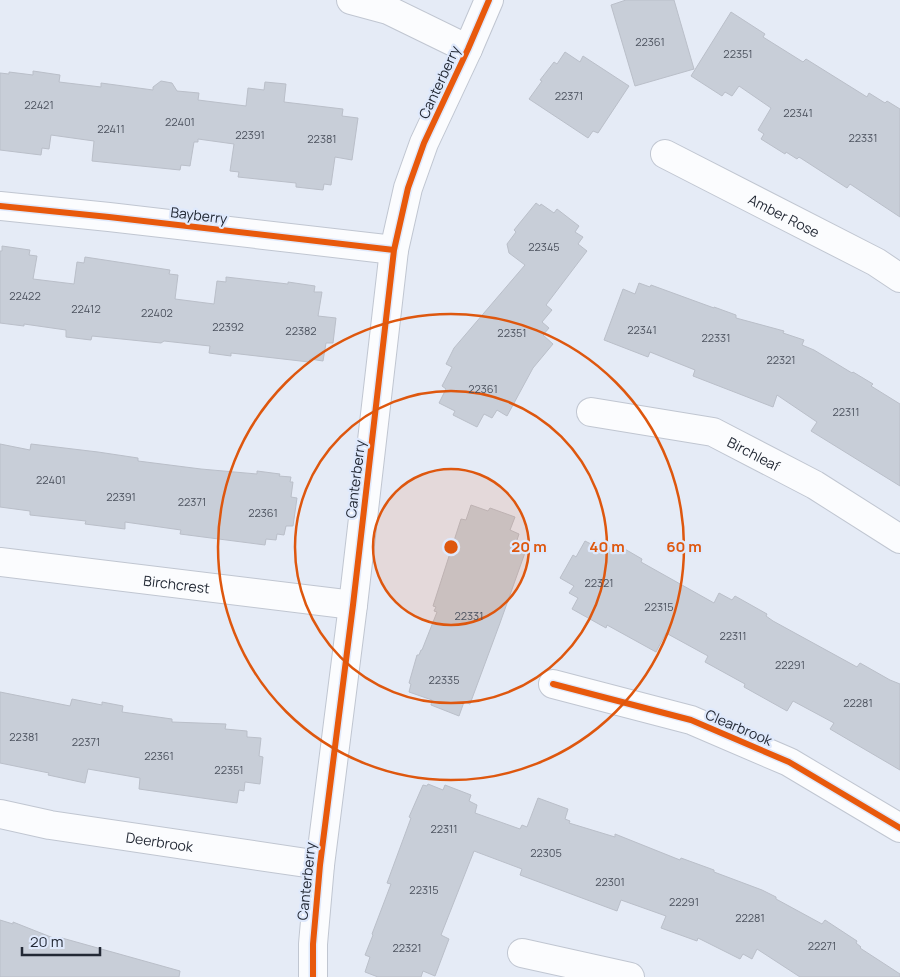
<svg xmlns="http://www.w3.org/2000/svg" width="900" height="977" font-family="Manrope,sans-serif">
<rect width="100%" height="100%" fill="#e5ebf6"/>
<path fill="#c8ced8" stroke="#babfc9" d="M 626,0 L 674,0 L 694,69 L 635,86 L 611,5 Z
M 731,12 L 765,34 L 763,37 L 803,62 L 806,59 L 867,97 L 869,93 L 885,103 L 887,101 L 900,109 L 900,217 L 850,184 L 847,188 L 799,157 L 797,159 L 786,152 L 785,154 L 761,139 L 764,134 L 758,130 L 771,108 L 739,86 L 732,96 L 725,92 L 722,96 L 691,76 Z
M 565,52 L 580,62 L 583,56 L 629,86 L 598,133 L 593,131 L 588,138 L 529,99 L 542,81 L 540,80 L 554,62 L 557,64 Z
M 33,71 L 60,75 L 59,82 L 101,87 L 101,83 L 153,90 L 153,87 L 161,81 L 172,83 L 177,91 L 199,93 L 198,100 L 246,106 L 248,88 L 264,90 L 265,82 L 286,84 L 284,102 L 343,109 L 342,116 L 358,118 L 352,160 L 335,157 L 331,185 L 324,184 L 323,190 L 296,187 L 296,183 L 238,177 L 239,172 L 230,171 L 234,144 L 198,139 L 198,142 L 194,142 L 190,166 L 181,165 L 180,170 L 92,161 L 94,141 L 51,135 L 49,149 L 42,148 L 41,155 L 0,150 L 0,73 L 9,74 L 9,72 L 33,75 Z
M 536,203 L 540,206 L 541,204 L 554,213 L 557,209 L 579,226 L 575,232 L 583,237 L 578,244 L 587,251 L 546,305 L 552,310 L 542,322 L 549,328 L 543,335 L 553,344 L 533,368 L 507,416 L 497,410 L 492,418 L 484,414 L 477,427 L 453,415 L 455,411 L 439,403 L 446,389 L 442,386 L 452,367 L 446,364 L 454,348 L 525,265 L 509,253 L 507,244 L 516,232 L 514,230 Z
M 2,246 L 30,250 L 29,255 L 37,256 L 33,279 L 74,284 L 77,262 L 84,263 L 85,257 L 170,270 L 169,274 L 178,275 L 175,299 L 214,304 L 217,281 L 226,282 L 226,277 L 288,284 L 288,282 L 315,286 L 314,292 L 322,292 L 318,316 L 336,318 L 333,343 L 326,343 L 323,361 L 310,359 L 309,362 L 231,353 L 231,356 L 209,353 L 210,346 L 164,341 L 161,343 L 92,336 L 91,340 L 66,337 L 66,330 L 24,324 L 24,326 L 0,323 L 0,251 L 2,251 Z
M 639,283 L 650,287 L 651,285 L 714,308 L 714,307 L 736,315 L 736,318 L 784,331 L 783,333 L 804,340 L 802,345 L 814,350 L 852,373 L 853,372 L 873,384 L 871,386 L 900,404 L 900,486 L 811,431 L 817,422 L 777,395 L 773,407 L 693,376 L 695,370 L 650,352 L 648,357 L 604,340 L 623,289 L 635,294 Z
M 0,444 L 30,450 L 31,444 L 98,452 L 138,458 L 138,461 L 201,469 L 257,474 L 257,471 L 280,474 L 279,476 L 291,477 L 290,482 L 293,482 L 291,497 L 297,498 L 293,526 L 286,526 L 284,535 L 277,534 L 276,540 L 266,539 L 265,545 L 180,534 L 181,530 L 125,522 L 125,529 L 85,524 L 86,521 L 30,515 L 30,511 L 0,507 Z
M 471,505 L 488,511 L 490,508 L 515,517 L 510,530 L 519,534 L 516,543 L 527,547 L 500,623 L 470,704 L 464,702 L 459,716 L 431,705 L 432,700 L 409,692 L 411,684 L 409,683 L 417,655 L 419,655 L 421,650 L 422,650 L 437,612 L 434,611 L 436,607 L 433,606 L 461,519 L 466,520 Z
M 585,541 L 599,548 L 602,543 L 620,553 L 623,548 L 642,559 L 641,562 L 714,603 L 719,593 L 732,600 L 735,596 L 767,614 L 766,616 L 773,621 L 857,667 L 860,663 L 890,680 L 900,684 L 900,770 L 830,729 L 834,723 L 793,701 L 787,711 L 744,687 L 745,684 L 705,662 L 708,656 L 666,633 L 656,652 L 607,625 L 606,628 L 572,609 L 578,598 L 569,593 L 574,586 L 560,578 L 573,555 L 576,557 Z
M 0,692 L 70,706 L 72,699 L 102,705 L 102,702 L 123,706 L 122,712 L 172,719 L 172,722 L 226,724 L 225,729 L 247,731 L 247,737 L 261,738 L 259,756 L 263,757 L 260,784 L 245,782 L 244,791 L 239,790 L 237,803 L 139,789 L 140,778 L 88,769 L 85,783 L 48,775 L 49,773 L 0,763 Z
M 428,784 L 443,790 L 445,785 L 471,795 L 469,801 L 477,805 L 475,813 L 520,829 L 522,825 L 527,827 L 538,798 L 568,809 L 565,819 L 570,821 L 569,823 L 615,837 L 615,834 L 680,860 L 681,858 L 714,870 L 714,872 L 762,890 L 776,897 L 776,899 L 822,924 L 825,920 L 857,941 L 856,943 L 861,947 L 860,948 L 900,974 L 900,977 L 800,977 L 757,949 L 752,959 L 743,954 L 740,959 L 698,938 L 697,941 L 661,928 L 666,916 L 621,900 L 617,911 L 520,875 L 522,869 L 474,851 L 441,935 L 449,939 L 435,976 L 423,971 L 421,977 L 378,977 L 365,972 L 370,957 L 365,955 L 373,935 L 372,934 L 391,884 L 387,883 L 411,818 L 409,817 L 423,785 L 427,786 Z
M 0,920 L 13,924 L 13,922 L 61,941 L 62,938 L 180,971 L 179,977 L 0,977 Z"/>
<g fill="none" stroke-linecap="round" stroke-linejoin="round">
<defs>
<g id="minor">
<path d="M 351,0 L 388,10 L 468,49"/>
<path id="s1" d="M 665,154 L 876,262 L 900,278"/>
<path d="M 0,206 L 109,217 L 394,250"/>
<path id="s2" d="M 591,412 L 713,432 L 815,485 L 900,539"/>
<path id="s3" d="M 0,562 L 353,605"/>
<path d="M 553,684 L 691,720 L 789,762 L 900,828"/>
<path id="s4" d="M 0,814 L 50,825 L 320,865"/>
<path d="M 522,953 L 630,977"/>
<path d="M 313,977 L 313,944 L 320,865 L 353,605 L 394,250 L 408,188 L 424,143 L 468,49 L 489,0"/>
</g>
</defs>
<use href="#minor" stroke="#c0c6d1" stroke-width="30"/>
<use href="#minor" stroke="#fbfcfe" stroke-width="28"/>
<defs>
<path id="cycleway" d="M 0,206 L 109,217 L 394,250
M 553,684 L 691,720 L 789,762 L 900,828
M 313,977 L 313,944 L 320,865 L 353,605 L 394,250 L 408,188 L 424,143 L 468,49 L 489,0"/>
</defs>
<use href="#cycleway" stroke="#dfe9fc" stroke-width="9"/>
<use href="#cycleway" stroke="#e8590c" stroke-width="6"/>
</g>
<circle cx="451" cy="547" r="78" fill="#de570e" fill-opacity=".12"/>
<g fill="none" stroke="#de570e" stroke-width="2.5">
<circle cx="451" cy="547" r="78"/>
<circle cx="451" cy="547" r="156"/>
<circle cx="451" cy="547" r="233"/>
</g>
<g text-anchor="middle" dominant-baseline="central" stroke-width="4.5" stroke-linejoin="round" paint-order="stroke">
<g font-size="11" fill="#4c525e">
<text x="650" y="41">22361</text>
<text x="738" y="53">22351</text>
<text x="569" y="95">22371</text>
<text x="39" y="104">22421</text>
<text x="798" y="112">22341</text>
<text x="180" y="121">22401</text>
<text x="111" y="128">22411</text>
<text x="250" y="134">22391</text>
<text x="863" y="137">22331</text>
<text x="322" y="138">22381</text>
<text x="544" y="246">22345</text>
<text x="25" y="295">22422</text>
<text x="86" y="308">22412</text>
<text x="157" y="312">22402</text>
<text x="228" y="326">22392</text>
<text x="642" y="329">22341</text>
<text x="301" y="330">22382</text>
<text x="512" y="332">22351</text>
<text x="716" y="337">22331</text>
<text x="781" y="359">22321</text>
<text x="483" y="388">22361</text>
<text x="846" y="411">22311</text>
<text x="51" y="479">22401</text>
<text x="121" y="496">22391</text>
<text x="192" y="501">22371</text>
<text x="263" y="512">22361</text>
<text x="599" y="582">22321</text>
<text x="659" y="606">22315</text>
<text x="469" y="615">22331</text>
<text x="733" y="635">22311</text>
<text x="790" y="664">22291</text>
<text x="444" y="679">22335</text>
<text x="858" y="702">22281</text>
<text x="24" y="736">22381</text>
<text x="86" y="741">22371</text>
<text x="159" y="755">22361</text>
<text x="229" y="769">22351</text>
<text x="444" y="828">22311</text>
<text x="546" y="852">22305</text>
<text x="610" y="881">22301</text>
<text x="424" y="889">22315</text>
<text x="684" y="901">22291</text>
<text x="750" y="917">22281</text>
<text x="822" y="945">22271</text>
<text x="407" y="947">22321</text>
</g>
<g font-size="14" fill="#232935" stroke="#dfe9fc">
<text transform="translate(439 82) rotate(-65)">Canterberry</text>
<text transform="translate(199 215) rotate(7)">Bayberry</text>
<text stroke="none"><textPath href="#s1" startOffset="134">Amber Rose</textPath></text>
<text stroke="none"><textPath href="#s2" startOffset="170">Birchleaf</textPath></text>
<text transform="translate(355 479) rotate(-83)">Canterberry</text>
<text stroke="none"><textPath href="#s3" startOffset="178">Birchcrest</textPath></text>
<text transform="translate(739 727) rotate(23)">Clearbrook</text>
<text stroke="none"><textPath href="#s4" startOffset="162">Deerbrook</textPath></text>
<text transform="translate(306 881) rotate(-84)">Canterberry</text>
</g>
</g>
<circle cx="451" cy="547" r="8" fill="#de570e" stroke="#dfe9fc" stroke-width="2.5"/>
<g font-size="15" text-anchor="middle" font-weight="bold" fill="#de570e" stroke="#dfe9fc" stroke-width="4.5" stroke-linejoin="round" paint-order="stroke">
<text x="529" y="552">20 m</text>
<text x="607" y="552">40 m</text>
<text x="684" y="552">60 m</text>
</g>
<path d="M22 947v8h78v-8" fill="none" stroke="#232935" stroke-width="2.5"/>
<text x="30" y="947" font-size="15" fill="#232935" stroke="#dfe9fc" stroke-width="4" paint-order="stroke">20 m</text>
</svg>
